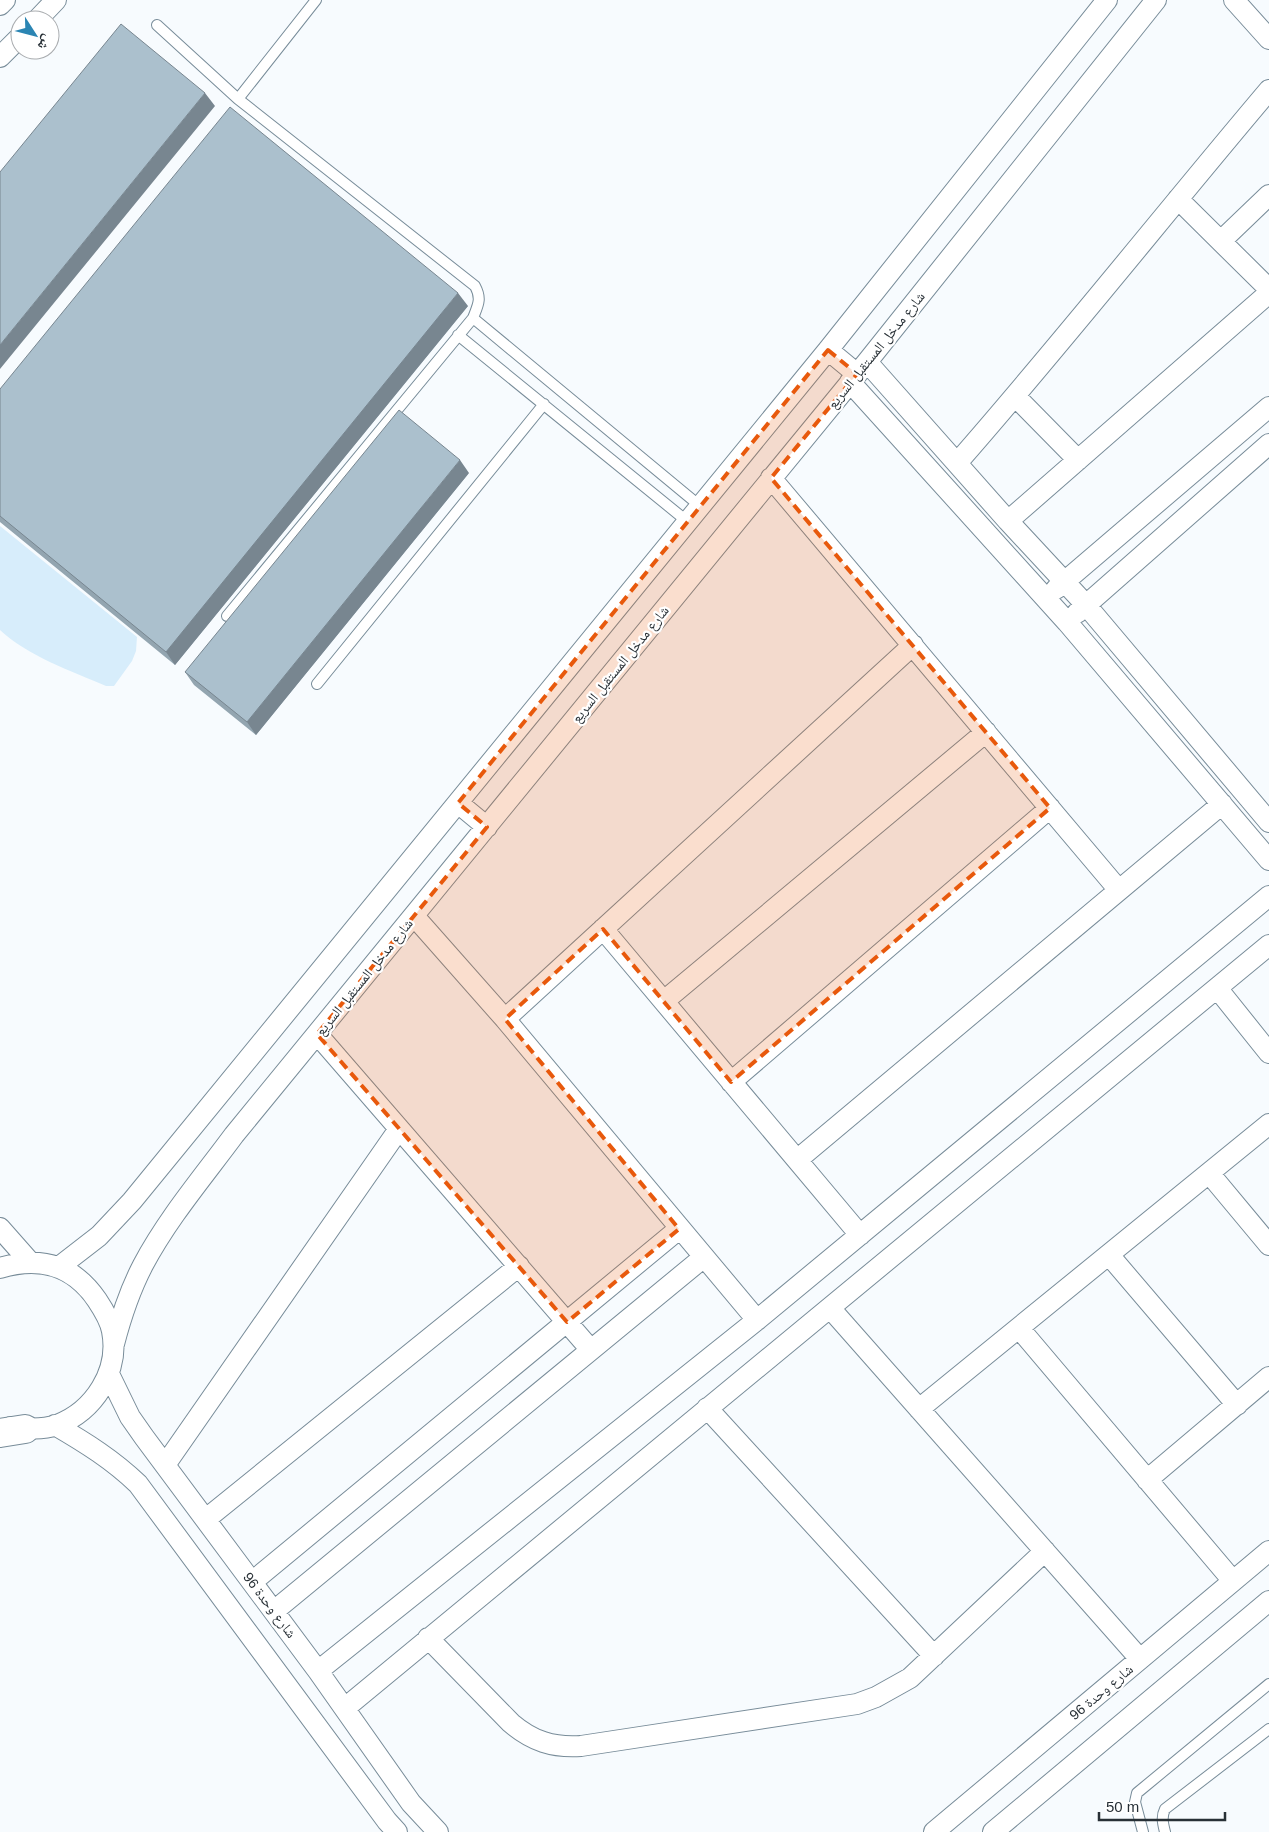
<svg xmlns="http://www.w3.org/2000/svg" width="1269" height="1832" font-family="Arial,'Noto Naskh Arabic',sans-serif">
<rect width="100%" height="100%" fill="#f7fbfe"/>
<path fill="#d7edfb" d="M 0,526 L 137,637 L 136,651 L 132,661 L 114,686 L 106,686 C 73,672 26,655 0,630 Z"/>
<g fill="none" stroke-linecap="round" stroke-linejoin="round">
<defs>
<path id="lane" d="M 157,25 L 238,99 L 475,286 C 482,299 478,305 473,318 L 227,616
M 238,99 L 316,0
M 473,318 L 700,506
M 458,335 L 688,522
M 317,684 L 544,404
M 1143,1832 L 1135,1802 L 1137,1793 L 1269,1684
M 1165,1832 C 1163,1824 1161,1817 1165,1809 L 1269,1729"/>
<path id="street" d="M 1234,0 L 1269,39
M 0,5 L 5,0
M 37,20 L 56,0
M 0,57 L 20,37
M 1178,199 L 1269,289
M 1221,241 L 1269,195
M 828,350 L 857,374
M 867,362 L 1008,521 L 1086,605 L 1269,822
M 850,382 L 1067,622 L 1269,860
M 1015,396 L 1078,460
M 957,463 C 1064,341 1164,214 1269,90
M 771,478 L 1118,889
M 1008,521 L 1269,293
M 1056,589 L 1269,407
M 1077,613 L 1269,444
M 458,803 L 487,827
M 414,916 L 505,1019 L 757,1320
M 603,929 L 860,1235
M 1217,988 L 1269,1053
M 664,1001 L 986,732
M 505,1019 L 913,645
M 317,1034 L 591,1350
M 731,1082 L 1050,808
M 797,1160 L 1222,804
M 1209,1173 L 1269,1245
M 0,1228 L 30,1262
M 1109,1255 L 1237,1405
M 59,1267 L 99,1236 L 132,1201 L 828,350 L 1107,0
M 0,1268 C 40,1256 73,1265 97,1300 C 103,1309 110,1320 112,1331 C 120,1371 94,1411 57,1425 C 42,1430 27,1429 11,1427
M 830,1308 L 1140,1659
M 1019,1328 L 1233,1581
M 114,1344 C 121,1317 130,1290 143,1265 C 168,1218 203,1177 234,1135 L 867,362 L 1156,0
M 109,1374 L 130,1417 L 144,1437 L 318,1671 L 411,1803 L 438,1832
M 707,1408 L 934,1656
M 919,1409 L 1269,1124
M 55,1425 C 86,1443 113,1460 138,1484 L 387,1821 L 397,1832
M 165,1465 L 399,1129
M 1147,1480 L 1269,1377
M 206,1519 L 519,1266
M 252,1582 L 679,1229
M 274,1611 L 704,1257
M 428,1638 L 511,1723 C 532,1741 553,1748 581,1746 L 857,1704 L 876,1697 L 910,1678 L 1045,1551
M 318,1671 L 757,1320 L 1269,896
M 345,1708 L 1269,945
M 934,1832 L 1269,1551
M 993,1832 L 1269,1601"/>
<path id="secondary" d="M 0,1433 L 25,1429"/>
</defs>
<use href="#lane" stroke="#788c99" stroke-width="12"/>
<use href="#street" stroke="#788c99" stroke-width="22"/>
<use href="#secondary" stroke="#788c99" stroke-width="30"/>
<use href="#lane" stroke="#fff" stroke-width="10"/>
<use href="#street" stroke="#fff" stroke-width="20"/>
<use href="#secondary" stroke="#fff" stroke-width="28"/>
</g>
<path fill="#93a5b0" d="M 468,306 L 175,665 L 0,522 L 0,389 Z
M 469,473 L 256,735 L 194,685 L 185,672 Z"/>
<path fill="#788690" d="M 205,93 L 215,106 L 0,369 L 0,345 Z
M 458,293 L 468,306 L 175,665 L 166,652 Z
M 460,460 L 469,473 L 256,735 L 247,722 Z"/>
<path fill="#abc0cd" stroke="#788690" d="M 121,24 L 205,93 L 0,345 L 0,172 Z
M 230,107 L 458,293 L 166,652 L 0,516 L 0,389 Z
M 399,410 L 460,460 L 247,722 L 185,672 Z"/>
<path fill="#e8590c" fill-opacity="0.2" stroke="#e8590c" stroke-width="4" stroke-dasharray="10 6" stroke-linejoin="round" d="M 828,350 L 857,374 L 771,478 L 1050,808 L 731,1082 L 603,929 L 505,1019 L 679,1229 L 567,1322 L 317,1034 L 487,827 L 458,803 Z"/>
<g text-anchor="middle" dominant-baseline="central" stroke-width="4.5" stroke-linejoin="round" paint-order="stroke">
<g font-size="14" fill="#283036" stroke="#fff">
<text transform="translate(876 350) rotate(-51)">شارع مدخل المستقبل السريع</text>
<text transform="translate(620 664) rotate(-51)">شارع مدخل المستقبل السريع</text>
<text transform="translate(364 977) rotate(-51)">شارع مدخل المستقبل السريع</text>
<text transform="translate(270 1605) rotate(53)">شارع وحدة 96</text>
<text transform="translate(1101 1692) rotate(-40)">شارع وحدة 96</text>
</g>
</g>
<g transform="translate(35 35) rotate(126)"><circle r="24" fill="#ffffff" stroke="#a9acaf"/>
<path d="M0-4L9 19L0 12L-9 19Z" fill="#2b85b3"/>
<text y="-8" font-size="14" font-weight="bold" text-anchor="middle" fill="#283036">ش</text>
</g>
<path d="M1099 1812v8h126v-8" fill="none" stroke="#283036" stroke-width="2.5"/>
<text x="1106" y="1812" font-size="15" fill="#283036" stroke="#ffffff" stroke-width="4" paint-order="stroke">50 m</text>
</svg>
